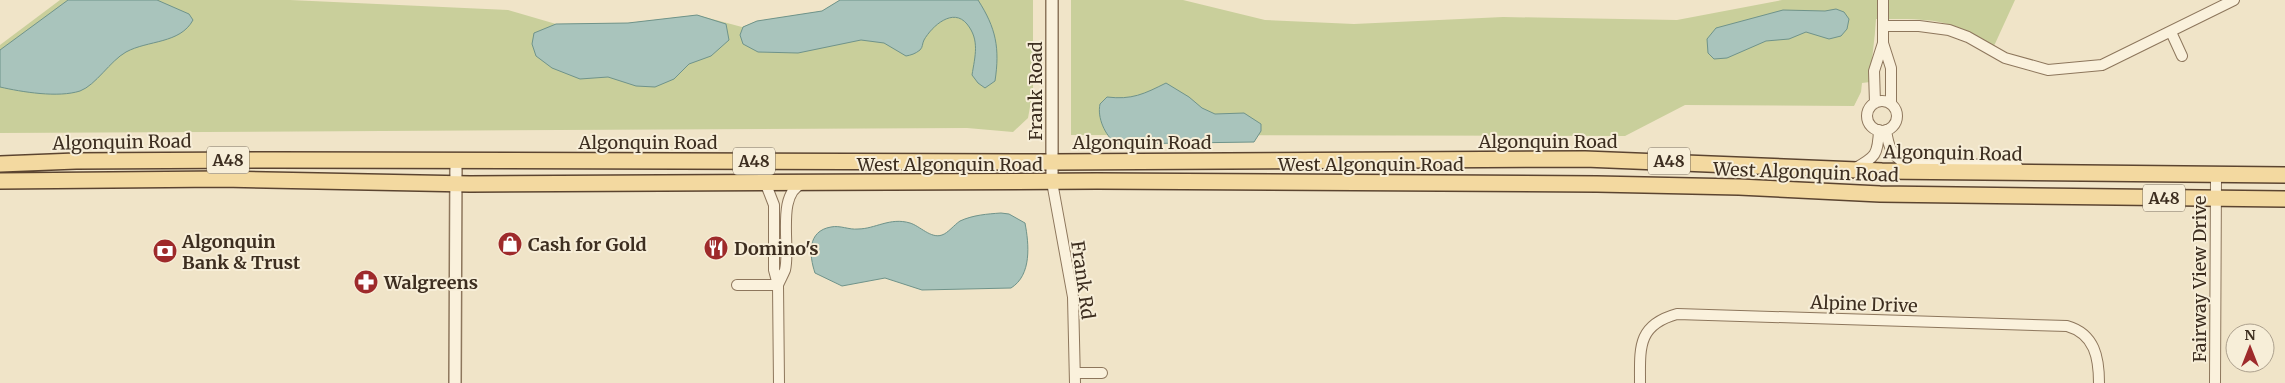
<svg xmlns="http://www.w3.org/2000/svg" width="2285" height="383" font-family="Merriweather,serif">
<rect width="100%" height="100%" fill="#f0e4c8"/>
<path fill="#c9cf9b" d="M 60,0 L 290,0 L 508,10 L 556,24 L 628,23 L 697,15 L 742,27 L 757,21 L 822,11 L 840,0 L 1033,0 L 1033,90 L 1028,118 L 1013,132 L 967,128 L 0,133 L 0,45 Z
M 1071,0 L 1183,0 L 1265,20 L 1354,24 L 1503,17 L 1677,20 L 1782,0 L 2015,0 L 1994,46 C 1949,17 1928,19 1876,19 C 1875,40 1871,61 1870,82 L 1862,83 L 1861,92 L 1854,106 L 1685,105 L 1625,136 L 1071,135 Z"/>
<path fill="#a9c4bc" stroke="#6f938a" d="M 68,0 L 157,0 L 189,14 L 193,20 C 180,44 148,40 126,52 C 110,61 96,85 80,91 C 58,98 22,92 0,87 L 0,50 Z
M 840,0 L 978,0 C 996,28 1000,48 995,81 L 985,88 L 978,83 L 972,75 C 975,56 980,40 967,24 C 953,7 932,26 924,40 C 922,44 923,47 920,50 C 915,54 911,55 906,56 L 884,43 L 861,40 L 798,53 L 758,52 L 743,44 L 740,35 L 743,27 L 757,21 L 822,11 Z
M 1836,9 L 1844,12 L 1849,19 L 1847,29 L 1841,36 L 1829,39 L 1806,32 L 1789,39 L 1766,41 L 1727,58 L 1714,59 L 1708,53 L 1707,39 L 1716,28 L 1783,10 L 1825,11 Z
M 697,15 L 726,24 L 729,40 L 711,56 L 689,64 L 674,79 L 655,87 L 636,86 L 608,77 L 580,79 L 552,68 L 536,56 L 532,44 L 534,33 L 556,24 L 628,23 Z
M 1166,83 L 1189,97 L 1202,108 L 1215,114 L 1244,113 L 1261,124 L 1261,131 L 1254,142 L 1116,144 C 1105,135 1097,118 1100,104 L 1107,97 C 1132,100 1144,94 1166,83 Z
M 1001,213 L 1009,214 L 1025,223 C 1029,244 1032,275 1011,288 L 922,290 L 885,278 L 842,286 L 815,273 C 809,255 807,231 831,227 C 840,225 849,230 858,229 C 875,229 890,217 910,223 C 920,226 931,239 942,235 C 948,233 954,225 960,221 C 973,215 987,214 1001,213 Z"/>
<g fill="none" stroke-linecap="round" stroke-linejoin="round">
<defs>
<path id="minor" d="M 1883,0 L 1883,43 L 1891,68 L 1891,103
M 1883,26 L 1919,26 L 1949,30 L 1968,37 L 2005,58 L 2048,70 L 2102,65 L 2234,0
M 2171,32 L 2182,56
M1867 116a15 15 0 1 1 30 0a15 15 0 1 1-30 0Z
M 1875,103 L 1874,71 L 1883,43
M 1886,130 C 1888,144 1891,156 1904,162 L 2017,166
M 1854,169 C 1875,157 1878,156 1879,130
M 765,182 L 774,205 L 774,270 L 778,285 L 779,383
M 1052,182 L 1073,297 L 1075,383
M 737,285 L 778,285
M 778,285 C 780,280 783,275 785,270 C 791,247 775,192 804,183
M 1075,373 L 1102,373
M 1640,383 C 1640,348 1637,325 1677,314 L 2067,326 C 2095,334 2099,358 2099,383
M 2215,383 L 2216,175"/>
<path id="tertiary" d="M 1052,0 L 1052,182
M 455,383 L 456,161"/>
<path id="primary" d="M 0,164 L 76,161 L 274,160 L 1052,162 L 1585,159 L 1882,171 L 2285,175
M 0,181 L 222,179 L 470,184 L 1097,181 L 1597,184 L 1739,187 L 1880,194 L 2285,199"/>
</defs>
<use href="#minor" stroke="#8d765c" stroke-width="12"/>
<use href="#tertiary" stroke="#8d765c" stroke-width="14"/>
<use href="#primary" stroke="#5b4430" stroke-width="18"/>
<use href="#minor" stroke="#faf1dc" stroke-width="10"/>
<use href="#tertiary" stroke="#faf1dc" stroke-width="11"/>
<use href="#primary" stroke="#f3d9a0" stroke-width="15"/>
</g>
<defs>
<symbol id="shop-disc" viewBox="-11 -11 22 22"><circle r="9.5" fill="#9e2a2b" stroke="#f7eed8"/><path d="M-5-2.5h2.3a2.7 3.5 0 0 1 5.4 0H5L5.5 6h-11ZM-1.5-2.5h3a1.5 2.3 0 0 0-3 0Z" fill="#fff"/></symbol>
<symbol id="restaurant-disc" viewBox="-11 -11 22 22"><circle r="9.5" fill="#9e2a2b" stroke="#f7eed8"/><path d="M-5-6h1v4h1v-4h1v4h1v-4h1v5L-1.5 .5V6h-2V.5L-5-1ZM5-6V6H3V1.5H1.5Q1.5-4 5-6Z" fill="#fff"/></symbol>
<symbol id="bank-disc" viewBox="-11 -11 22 22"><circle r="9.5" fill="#9e2a2b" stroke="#f7eed8"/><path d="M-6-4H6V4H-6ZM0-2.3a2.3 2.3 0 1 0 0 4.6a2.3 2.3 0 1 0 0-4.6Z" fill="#fff"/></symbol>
<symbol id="pharmacy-disc" viewBox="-11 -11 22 22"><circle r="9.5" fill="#9e2a2b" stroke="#f7eed8"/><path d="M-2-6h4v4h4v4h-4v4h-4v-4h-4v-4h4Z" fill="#fff"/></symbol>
</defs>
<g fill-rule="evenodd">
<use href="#shop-disc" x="496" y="230" width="28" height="28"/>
<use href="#restaurant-disc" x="702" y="234" width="28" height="28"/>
<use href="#bank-disc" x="151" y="237" width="28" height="28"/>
<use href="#pharmacy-disc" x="352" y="268" width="28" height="28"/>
</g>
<g text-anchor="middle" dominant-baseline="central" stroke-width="4" stroke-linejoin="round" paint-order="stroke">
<g fill="#f7eed8" stroke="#756857" stroke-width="1">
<rect x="207" y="146.5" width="42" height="27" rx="4"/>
<rect x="733" y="147.5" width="42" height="27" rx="4"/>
<rect x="1648" y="147.5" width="42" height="27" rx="4"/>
<rect x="2143" y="184.5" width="42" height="27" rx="4"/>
</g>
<g font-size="16" font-weight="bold" fill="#3d2e20">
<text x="228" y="160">A48</text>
<text x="754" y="161">A48</text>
<text x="1669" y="161">A48</text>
<text x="2164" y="198">A48</text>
</g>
<g font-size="18" fill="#3d2e20" stroke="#f7eed8">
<text transform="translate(1035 91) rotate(-90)">Frank Road</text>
<text x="1548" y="141">Algonquin Road</text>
<text transform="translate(122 142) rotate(-1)">Algonquin Road</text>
<text x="648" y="142">Algonquin Road</text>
<text x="1142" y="142">Algonquin Road</text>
<text transform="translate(1953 153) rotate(1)">Algonquin Road</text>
<text x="950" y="164">West Algonquin Road</text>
<text x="1371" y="164">West Algonquin Road</text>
<text transform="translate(1806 172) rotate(2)">West Algonquin Road</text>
<text transform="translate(2199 279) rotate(-90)">Fairway View Drive</text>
<text transform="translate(1083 280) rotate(82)">Frank Rd</text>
<text transform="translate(1864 304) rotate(2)">Alpine Drive</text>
</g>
<g font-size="18" font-weight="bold" fill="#3d2e20" stroke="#f7eed8" text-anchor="start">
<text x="182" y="241">Algonquin<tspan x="182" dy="21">Bank &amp; Trust</tspan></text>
<text x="528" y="244">Cash for Gold</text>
<text x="734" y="248">Domino's</text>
<text x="384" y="282">Walgreens</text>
</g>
</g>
<g transform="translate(2250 348)"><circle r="24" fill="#f7eed8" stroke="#ada18e"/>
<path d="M0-4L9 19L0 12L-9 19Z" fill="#9e2a2b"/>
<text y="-8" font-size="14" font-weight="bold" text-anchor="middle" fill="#3d2e20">N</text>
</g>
</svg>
